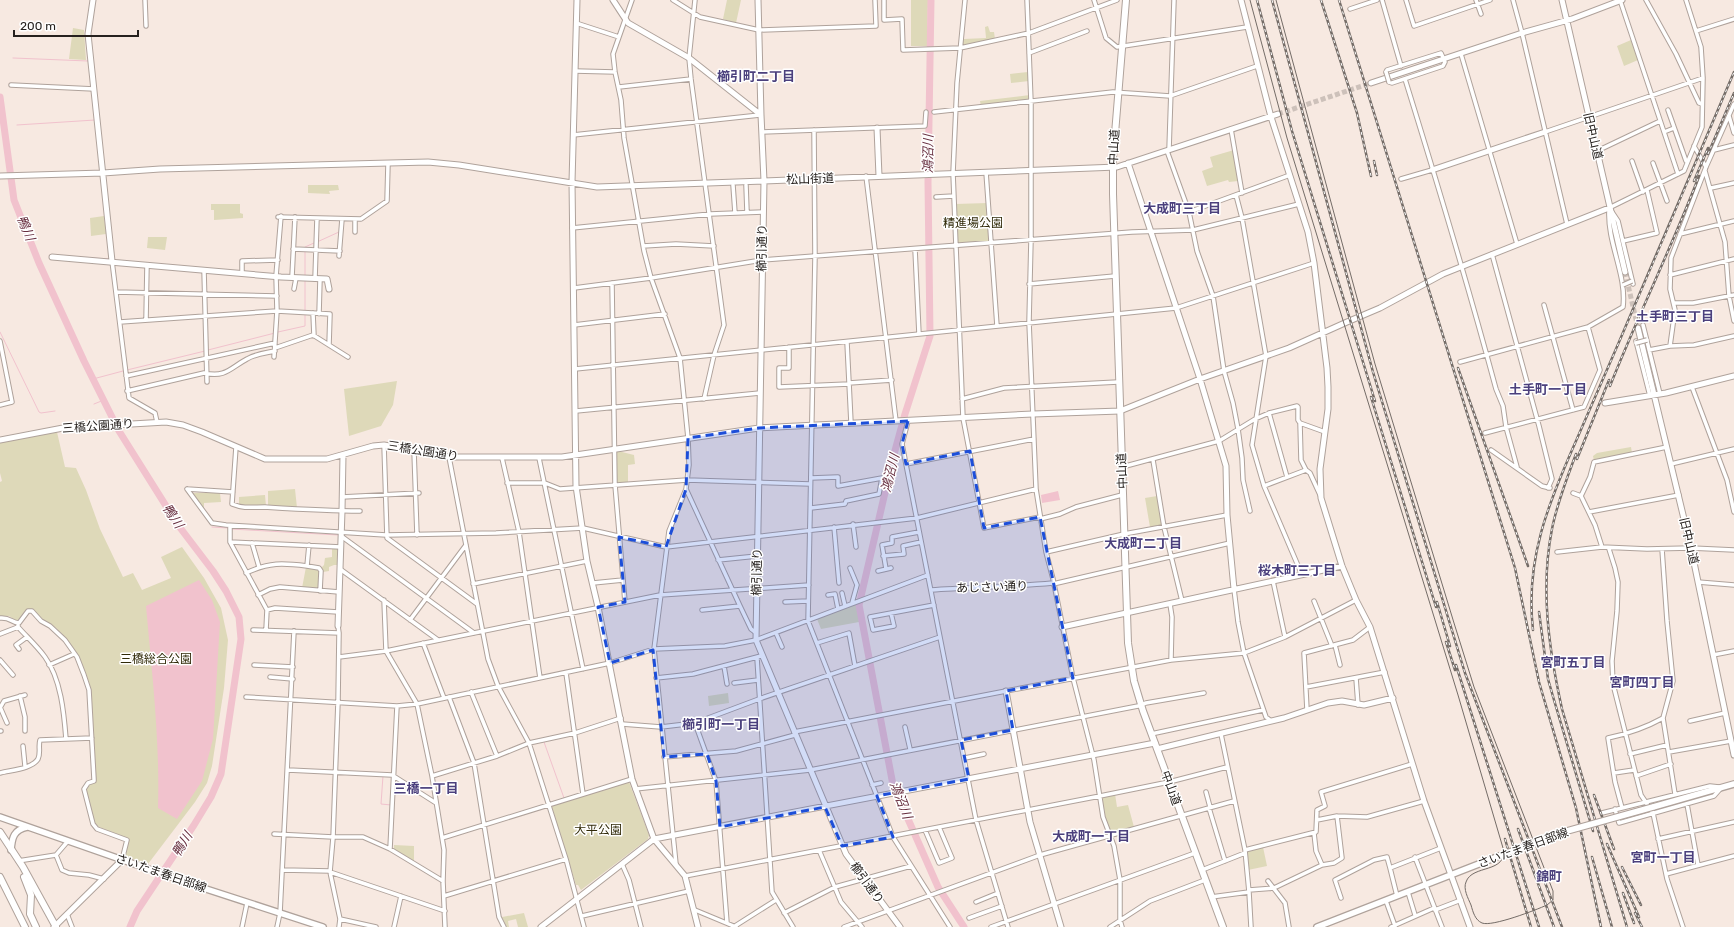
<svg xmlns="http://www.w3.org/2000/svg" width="1734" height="927" font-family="Rubik,'Noto Sans JP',sans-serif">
<rect width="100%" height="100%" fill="#f7e9e1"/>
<path fill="#ded9b9" d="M 727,0 L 741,0 L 736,23 L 723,19 Z
M 911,0 L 928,0 L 927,46 L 911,46 Z
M 988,26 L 990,32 L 994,32 L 995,39 L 961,48 L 962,30 L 964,30 L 964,39 L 986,38 L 985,27 Z
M 73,28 L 84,30 L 86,60 L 69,59 Z
M 1631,40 L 1638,60 L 1624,66 L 1617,46 Z
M 1028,72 L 1029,81 L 1011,83 L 1010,74 Z
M 1030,95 L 1031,101 L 981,107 L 980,101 Z
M 1234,150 L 1238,181 L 1229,182 L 1228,180 L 1207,186 L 1202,171 L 1213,167 L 1210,157 Z
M 308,185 L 338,185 L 339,190 L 329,191 L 330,194 L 308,193 Z
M 988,203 L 991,243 L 957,245 L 955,204 Z
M 211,204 L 240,204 L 240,213 L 243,214 L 243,218 L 214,220 L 214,210 L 211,210 Z
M 104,216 L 106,234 L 91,236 L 90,218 Z
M 148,237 L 167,237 L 165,250 L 147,248 Z
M 397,381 L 393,405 L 381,426 L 349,436 L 344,389 Z
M 57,432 L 65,467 L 76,468 L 86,490 L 100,529 L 123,577 L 133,573 L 142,590 L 171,578 L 161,557 L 182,547 L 204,578 L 221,608 L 228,640 L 224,688 L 212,766 L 207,783 L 195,802 L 148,864 L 124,856 L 129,842 L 127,838 L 99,827 L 94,822 L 86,789 L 88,785 L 96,781 L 91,690 C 85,667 74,644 56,628 C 52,625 47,623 42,620 C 38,617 35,613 31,610 L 20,620 L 15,620 L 9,616 L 0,616 L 0,482 L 2,481 L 0,473 L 0,442 Z
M 1631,447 L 1632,453 L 1594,461 L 1593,456 L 1597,453 Z
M 618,451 L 634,455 L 635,464 L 628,465 L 628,483 L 617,482 L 617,452 Z
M 295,489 L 297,508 L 268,507 L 268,491 Z
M 190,493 L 220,493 L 221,502 L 204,503 L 204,510 Z
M 265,495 L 266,506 L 239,506 L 239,497 Z
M 1157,496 L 1162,525 L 1150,527 L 1145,498 Z
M 340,547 L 340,565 L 334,565 L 329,567 L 329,571 L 323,572 L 321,568 L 324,565 L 325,558 L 332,557 L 332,548 Z
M 306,567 L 317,568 L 320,573 L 319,587 L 315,590 L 302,588 Z
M 857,602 L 859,622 L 821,629 L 817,619 Z
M 728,693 L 729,703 L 709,706 L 708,696 Z
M 629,782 L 649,835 L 648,839 L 581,890 L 578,885 L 576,885 L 551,805 Z
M 1115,794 L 1117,807 L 1128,805 L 1134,827 L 1111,834 L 1105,816 L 1102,797 Z
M 394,845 L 414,846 L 414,861 L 394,849 Z
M 1263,847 L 1267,866 L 1248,870 L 1245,851 Z
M 524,913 L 528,927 L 518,927 L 516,919 L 508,921 L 509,927 L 507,927 L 502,917 Z"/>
<path fill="#f1c2cd" d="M 1058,491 L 1060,500 L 1042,503 L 1041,495 Z
M 199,580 L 212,600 L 220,622 L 213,739 L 202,781 L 177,819 L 158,808 C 160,740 152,673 146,606 Z"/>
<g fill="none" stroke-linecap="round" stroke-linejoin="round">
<path stroke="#f1c2cd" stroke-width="1" d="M 13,58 L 88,61
M 17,125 L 95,120
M 317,242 L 339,232
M 305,247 L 314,243
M 305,250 L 305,275
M 92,258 L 109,259
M 305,280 L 305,311
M 0,332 L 39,412 L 41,413 L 55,411
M 278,332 L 305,326 L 305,314
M 208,350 L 275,333
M 127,370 L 205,351
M 93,379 L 123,371
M 94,404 L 104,400
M 212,527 L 228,528
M 231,529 L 338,535
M 544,742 L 564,798
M 383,776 L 381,804 L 391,805"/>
<path stroke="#f1c2cd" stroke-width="7" d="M 931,0 L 928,182 L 930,336 L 905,414 L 893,458 L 859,605 L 893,785 L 938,887 L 964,927
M 0,97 L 14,200 L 39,263 L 84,361 L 119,431 L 178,525 L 213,571 L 226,591 L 239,617 L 241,639 L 221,774 L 211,797 L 194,825 L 137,911 L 130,927"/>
<path stroke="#cdc1ba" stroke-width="5" stroke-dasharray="5 2.5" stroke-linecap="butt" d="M 1278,114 L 1371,83
M 1625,272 L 1638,328"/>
<defs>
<path id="street" d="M 145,0 L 146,26
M 632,0 L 613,54 L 615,72 L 621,100 L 624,138 L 644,251 L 651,278 L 680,358 L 688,438 L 689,465 L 686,489 L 669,531 L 654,649 L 676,864
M 673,0 L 700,17 L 759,30 L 876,26 L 875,0
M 695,0 L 689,58 L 691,79 L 724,325 L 714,355 L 704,399
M 884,0 L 884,20 L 902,19 L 903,50 L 960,48 L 1029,33 L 1117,0
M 965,0 L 957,83 L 953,173 L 963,418 L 984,528 L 1040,517
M 1027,0 L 1031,102 L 1031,240 L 1029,322 L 1036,489 L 1046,552 L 1053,579 L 1073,678 L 1094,760 L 1103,817 L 1114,846 L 1120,880 L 1120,920 L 1122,927
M 1094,0 L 1106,38 L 1117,47 L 1247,27
M 1382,0 L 1401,66
M 1406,0 L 1414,26 L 1490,0
M 1476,0 L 1481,14
M 1513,0 L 1522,33 L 1567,224
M 1620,0 L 1678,174
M 1646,0 L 1676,54 L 1699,103 L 1702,104
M 1350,9 L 1377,0
M 576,23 L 619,37
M 1696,31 L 1734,19
M 1029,53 L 1087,31
M 1461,54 L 1517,244
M 575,71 L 615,72
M 1386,72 L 1387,70 L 1441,53 L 1445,62 L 1443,66 L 1392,83 L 1389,82
M 1405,79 C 1437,182 1468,285 1496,389 L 1503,406 L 1506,427 L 1517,467
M 11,85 L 94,89
M 619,87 L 691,79
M 1668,110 L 1686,161 L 1688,161
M 934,112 L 1113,92 L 1170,96 L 1257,66
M 1729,116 L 1734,133
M 1231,129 L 1242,193
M 814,130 L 815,257 L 808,621 L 893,837 L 950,927
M 762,132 L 925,126 L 926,112
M 1545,132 L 1703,78
M 1664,132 L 1674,128
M 573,135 L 760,115
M 1694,146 L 1706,167
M 1169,150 L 1174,0
M 1714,150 L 1734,145
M 1167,151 L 1189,212 L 1197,251 L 1213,296 L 1224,371 L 1233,403 L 1238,429 L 1242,458 L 1243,480 L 1250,511
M 1597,151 L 1660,121
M 1632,161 L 1643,192
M 1653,163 L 1667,201
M 1705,171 L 1725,242 L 1729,296 L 1734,321
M 986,172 L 997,326
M 866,176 L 896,421
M 1401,179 L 1432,170
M 733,185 L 735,213
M 746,185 L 747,212
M 1711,188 L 1734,183
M 1236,195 L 1242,218 L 1266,356 L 1252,445 L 1264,486 L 1302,575
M 936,197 L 954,196
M 1609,208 L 1684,171 L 1702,127 L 1703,78 L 1701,47 L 1686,0
M 1189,212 L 1290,175
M 1612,212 L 1618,221 L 1633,284
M 278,217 L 361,219 L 387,201 L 388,164
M 572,228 L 710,214 L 763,212
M 355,232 L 355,219
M 1680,234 L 1734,221
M 1623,241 L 1657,233 L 1647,190
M 643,246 L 676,244 L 714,246
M 293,249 L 340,251
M 915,249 L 919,334
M 1492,254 L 1539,426 L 1552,479 L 1548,488
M 339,256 L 342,219
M 112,261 L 129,398 L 155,413 L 157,422
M 204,270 L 207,382
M 242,273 L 242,261 L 278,260
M 1670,275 L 1734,259
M 292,277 L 295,217
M 315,279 L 317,218
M 612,283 L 615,485 L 625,602
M 1029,284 L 1115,276
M 574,288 L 651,278 L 762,260 L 1132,232 L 1193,230 L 1299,204
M 294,289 L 296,278
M 116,292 L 277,296
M 1674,303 L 1693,303 L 1734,295
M 1544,305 L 1573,410
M 313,313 L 314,336
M 319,314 L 320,279
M 146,320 L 147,265
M 120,322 L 277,311 L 330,314 L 329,345
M 574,325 L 665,314
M 1643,325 L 1660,394
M 0,341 L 12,402 L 0,405
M 1636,341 L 1650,396
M 847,342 L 851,423
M 1670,346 L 1675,310 L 1670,289 L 1671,258 L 1706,167 L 1734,104
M 789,347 L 789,368 L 779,368 L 779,387 L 849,384
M 275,348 L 313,335 L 348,357
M 1649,350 L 1670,346 L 1694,345 L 1734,336
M 274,357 L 277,311 L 276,276 L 281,216
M 1460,362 L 1588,327 L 1623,307 C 1627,275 1607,243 1609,210
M 575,369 L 1176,308 L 1314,263
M 126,376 L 275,343
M 849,383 L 892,380
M 1692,387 L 1727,480 L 1734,512
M 127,391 L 204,373 C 226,378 230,368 247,359 C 255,354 266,353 275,351
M 962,399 L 1004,388 L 1118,382
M 576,411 L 760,393
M 1269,413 L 1287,477
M 908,421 L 902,444 L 976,820 L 1008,927
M 1300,423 L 1301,460 L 1306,470 L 1310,473 L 1321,497
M 1485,433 L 1584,407 L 1600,370 L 1588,327
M 384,445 L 387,538 L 477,604
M 236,447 L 232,504 C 244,509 253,507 265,507 C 297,509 328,511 360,511
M 1491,450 L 1542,486 L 1550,488
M 414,451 L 417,535
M 449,457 L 488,659 L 498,686 L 529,743 L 566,859 L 584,927
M 502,458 L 519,532 L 540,678
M 539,458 L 583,669
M 1153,460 L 1164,527 L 1182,601
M 906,464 L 1034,439
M 1671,464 L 1734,449
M 1122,467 L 1219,441 L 1255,419 L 1269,413 L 1297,406 L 1298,407 L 1298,420 L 1300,423 L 1325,432
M 507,483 L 545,483 L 560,489 L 687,480 L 810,484
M 1264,486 L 1306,470
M 187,489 L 212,523 L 226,525 L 386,535 L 496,533 L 583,528 L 666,547 L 917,518 L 1036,489
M 187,489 L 233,492
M 686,489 L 740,606 L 751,629 L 755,632
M 1573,493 L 1581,496
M 342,497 L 419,493
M 811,508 L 845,504 L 846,501 L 879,494 L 882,478 L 838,486 L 838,477 L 811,478
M 1589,512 L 1679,495
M 1040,519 L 1060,514 L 1076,507 L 1122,495
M 853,524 L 856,547
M 230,526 L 230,542 L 267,610 L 266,630
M 834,527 L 839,583
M 341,536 L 474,633
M 230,542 L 341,547
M 252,543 L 259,567
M 1602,547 L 1595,525 L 1581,496 L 1590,477 L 1594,462 L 1667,447
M 1609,549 L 1615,568 L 1618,582 L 1617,611 L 1612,661 L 1613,684 L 1641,795 L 1653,813 L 1667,879 L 1683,927
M 1046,552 L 1124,534 L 1227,515
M 1557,552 L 1602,547 L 1647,549 L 1691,548 L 1734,550
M 883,556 L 904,554 L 903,546 L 921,542
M 718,560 L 757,556
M 307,566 L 319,568 L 321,571 L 320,591
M 850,568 L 857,585 L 852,603
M 340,569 L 438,640
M 886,569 L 882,545 L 892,543 L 892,537 L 919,532
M 878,571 L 891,568
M 246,573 C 269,562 283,563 307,566 L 309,545
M 1273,581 L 1285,637
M 1698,582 L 1734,585
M 593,583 L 623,580
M 473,584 L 587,561
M 1053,584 L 1230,543
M 1234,589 L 1238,622 L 1244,653 L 1266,717 L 1271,721
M 931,590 C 972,587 1012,587 1053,583
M 842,593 L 845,606
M 258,595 L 270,589 L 280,587 L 339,592
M 828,595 L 835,594 L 838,609
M 384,600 L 386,651 L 417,704 L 432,776 L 444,850 L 443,881 L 445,927
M 1314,601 L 1332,646
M 785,602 L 808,601
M 1170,604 L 1172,617 L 1171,660
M 267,610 L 275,608 L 338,612
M 702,610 L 740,606
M 891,613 L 894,626 L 873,630 L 870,617 L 934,605
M 0,618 C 11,617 11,623 19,623 L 28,611 L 32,611 L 41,621 L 50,626 L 65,640 L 77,657 L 84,675 L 89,690 L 94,779 L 94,781 L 88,783 L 84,789 L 93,824 L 97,829 L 127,840 L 122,860
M 410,620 L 466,545
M 18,623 L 18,627 C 27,637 37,646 45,657 C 61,679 64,713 66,739
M 338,626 L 339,633 L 338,702 L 333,838 L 330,872 L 340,919 L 339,927
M 253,630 L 339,633
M 776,633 L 782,647
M 0,634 L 18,627
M 423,643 L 444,698
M 817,643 L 849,633 L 855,666
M 1335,645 L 1340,665
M 19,649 L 16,645 L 27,637
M 1713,655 L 1734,651
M 339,657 L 386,651 L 660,595 L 809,585
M 757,658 L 772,892 L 793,927
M 0,660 L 13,675
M 49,665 L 74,654
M 254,665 L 293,667
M 724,666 L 727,684
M 566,673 L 583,794
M 270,677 L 293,679
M 656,678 L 693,674 L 761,656
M 1356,678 L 1358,705
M 734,683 L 758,680
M 1306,687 L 1385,672
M 471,692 L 497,756
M 20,696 L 25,717 L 25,731
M 246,697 L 397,706 L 417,704 L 610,663 L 654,649 L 725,646 L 756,640 L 928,575
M 449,697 L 474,763 L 499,917 L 504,927
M 0,707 L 7,723
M 0,708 L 4,701 L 25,695
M 1307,710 L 1304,653 L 1353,640 L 1370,627
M 1663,718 L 1675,794
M 1690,721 L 1725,713
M 695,723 L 716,781 L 727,923
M 622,724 L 661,727 L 695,723 L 759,699 L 940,637
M 905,727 L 910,749
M 0,731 L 1,731
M 794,732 L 1006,691 L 1171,660 L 1244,653 L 1285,637 L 1356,600
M 1151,734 L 1263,710
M 1221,734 L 1245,850 L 1249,892 L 1251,927
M 23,746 L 25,766
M 1669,752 L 1731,741
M 1630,754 L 1667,745
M 664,757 L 736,751 L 795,735
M 965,758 L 984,754
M 288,770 L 392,775 L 436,803
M 0,773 C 11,770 32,769 38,759 C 41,753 38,746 40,740 L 92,738
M 1614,773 L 1634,770
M 432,776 L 497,756 L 529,743 L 575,733 L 621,718
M 1636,776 L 1671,764
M 872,785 L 881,783
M 635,789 L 810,770 L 1138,706 L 1146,703 L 1204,693
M 1206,792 L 1210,807
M 1687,804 L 1698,865
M 1209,808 L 1225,861
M 1622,808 L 1615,782 L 1608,738 C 1627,734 1645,728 1663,718 L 1673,681 L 1667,621 L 1662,549
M 1615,809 L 1619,823 L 1714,796 L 1721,788
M 1602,813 L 1710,786 L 1719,787
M 1317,820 L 1337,816 L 1367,817 L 1424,801
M 925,830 L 939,863 L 952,858 L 939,827
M 1314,833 L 1316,851 L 1322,865 L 1334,863 L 1342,858 L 1337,816
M 274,834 L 333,837 L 363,837 L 390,849 L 443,881
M 442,838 L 632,779
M 1658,839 L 1734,822
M 390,849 L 397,706
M 819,850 L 841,902 L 862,927
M 1245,850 L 1316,832 L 1317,810 L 1325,806 L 1321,792 L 1412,764
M 56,855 L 62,870 L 69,873 L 89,875 L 104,879
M 1415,857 L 1442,927
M 18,861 L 56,855 L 68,841
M 622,864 L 629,880 L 641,927
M 1390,868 L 1397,896
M 282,870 L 330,871
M 1202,870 L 1245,853
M 330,872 L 445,911
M 1666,874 L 1734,856
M 685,876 L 1100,796 L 1169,782 L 1227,767
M 1268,881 L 1285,903 L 1289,927
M 1249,890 L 1274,888 L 1322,865
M 1408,892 L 1415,915
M 444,896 L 566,859
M 1211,897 L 1249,892
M 1341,898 L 1335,880 L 1374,860 L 1387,857 L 1390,868 L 1441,848
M 1386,901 L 1395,926
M 976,902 L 998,893
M 695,910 L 736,927
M 1435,910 L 1461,900
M 784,913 L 835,887 L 911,866
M 67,914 L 72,927
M 582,916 L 689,891
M 969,918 L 1002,906
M 340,919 L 376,927
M 735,926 L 776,900
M 242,927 L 247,903
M 277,927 L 280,913 L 294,631
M 394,927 L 401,896
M 844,927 L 1040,855 L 1234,801
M 991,927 L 1195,853
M 1110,927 L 1150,901 L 1205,880
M 1391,927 L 1434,908"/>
<path id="secondary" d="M 93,0 L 88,34 L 112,261
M 577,0 L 572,182 L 576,486 L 587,561 L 598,607 L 632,779 L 654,839 L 685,876 L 698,927
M 613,0 L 628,23 L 689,58 L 761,115 L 764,181 L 1117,167 L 1278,114
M 758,0 L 761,115
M 1241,0 L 1271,117 L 1308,232 L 1314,263 L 1327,368 L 1328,387 L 1328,409 L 1320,469 L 1321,498 L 1342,566 L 1356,600 L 1370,627 L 1424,801 L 1470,927
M 1562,0 L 1625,272
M 1371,83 L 1522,33 L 1572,19 L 1622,0
M 877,128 L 879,176
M 1128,163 L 1200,379 L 1226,466 L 1227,515 L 1234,589
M 1432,170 L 1545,132
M 0,176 L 103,173 L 160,169 L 428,162 L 459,165 L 597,187 L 764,181 L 756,640 L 846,854 L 900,927
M 52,257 L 281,277 L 327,279 L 329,289
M 1638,328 L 1691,548 L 1734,755
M 1605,403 L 1666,393 L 1734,376
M 0,440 L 63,428 L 166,422 L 183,425 L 202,432 L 265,459 L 327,459 L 373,446 L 384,445 L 449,457 L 562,457 L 759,428 L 1033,414 L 1120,411 L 1200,379 L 1289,348 L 1347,322 L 1380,308 L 1443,274 L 1609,208
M 338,626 L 342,511 L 343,455
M 1062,627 L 1342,566
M 1006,691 L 1030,822 L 1061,927
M 1157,749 L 1284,718 L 1328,703 L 1342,701 L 1364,705 L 1393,698
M 54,927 L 122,860
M 541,927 L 654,839 L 1155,743"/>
<path id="primary" d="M 1653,807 L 1734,784
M 0,817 L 200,887 L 323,927
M 11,850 C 12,837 14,830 27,827
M 1317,927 L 1507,853"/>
<path id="highway" d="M 1126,0 L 1113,158 L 1113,194 L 1128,643 L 1134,681 L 1143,711 L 1223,927
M 0,832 L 23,867 L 56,927
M 0,877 L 25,927
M 24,877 L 31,895 L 30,914 L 36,927"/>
</defs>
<use href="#street" stroke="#afa29b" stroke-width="5.5"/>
<use href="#secondary" stroke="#afa29b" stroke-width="7"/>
<use href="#primary" stroke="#afa29b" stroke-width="8"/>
<use href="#highway" stroke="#afa29b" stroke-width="8"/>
<use href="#street" stroke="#fff" stroke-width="3.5"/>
<use href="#secondary" stroke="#fff" stroke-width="5"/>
<use href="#primary" stroke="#fff" stroke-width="5.5"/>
<use href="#highway" stroke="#fff" stroke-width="6"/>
<path stroke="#746c67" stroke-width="1" d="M 1250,0 L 1287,138 L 1458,695 L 1503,848 C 1508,874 1472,864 1466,882 C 1463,889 1468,898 1471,905 C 1473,912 1475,920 1482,923 C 1492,927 1536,910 1547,905 L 1553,900 L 1553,891 L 1474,687 L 1454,623 L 1375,364 L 1276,0"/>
<defs>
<path id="rail" d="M 1257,0 L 1292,131 L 1375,401
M 1272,0 L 1373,372 L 1465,673 L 1562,927
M 1321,0 L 1357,113 L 1371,176
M 1339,0 L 1515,568 L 1539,682 L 1576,808 L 1601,927
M 1708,154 L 1734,93
M 1374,161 L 1377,175
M 1694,181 L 1708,148
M 1458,368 L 1528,566
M 1610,386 C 1638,315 1672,247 1699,176
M 1371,397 L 1436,607
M 1576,454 C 1567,478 1557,503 1552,529 C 1540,589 1549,650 1562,709 L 1627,927
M 1577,459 L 1609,380
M 1437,602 L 1450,646
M 1539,612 L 1548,679 L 1554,700 L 1593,831
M 1533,630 C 1525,560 1548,504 1576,441 C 1590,408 1605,375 1619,342 C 1658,252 1696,162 1734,72
M 1446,642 L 1455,670
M 1456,665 L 1539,927
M 1594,795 L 1614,849
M 1518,829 L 1554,927
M 1505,839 L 1531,927
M 1607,844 L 1639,917
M 1592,857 L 1612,927
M 1622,867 L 1641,905
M 1623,893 L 1634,923
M 1635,913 L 1642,927"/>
</defs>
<use href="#rail" stroke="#746c67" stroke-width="2.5"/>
<use href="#rail" stroke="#fff" stroke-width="1" stroke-dasharray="3" stroke-linecap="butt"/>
<defs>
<path id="street-bridge" d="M 1386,72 L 1389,82
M 1623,285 L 1632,281
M 1636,343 L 1647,340"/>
<path id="primary-bridge" d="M 1507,853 L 1567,831 L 1653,807"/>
</defs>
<use href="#street-bridge" stroke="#afa29b" stroke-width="5.5" stroke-linecap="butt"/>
<use href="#primary-bridge" stroke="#afa29b" stroke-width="8" stroke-linecap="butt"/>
<use href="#street-bridge" stroke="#fff" stroke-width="3.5"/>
<use href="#primary-bridge" stroke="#fff" stroke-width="5.5"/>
</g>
<path fill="#1d4ed8" fill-opacity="0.2" stroke="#1d4ed8" stroke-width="3" stroke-dasharray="8 5" stroke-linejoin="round" d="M 908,421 L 902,444 L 906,464 L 970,451 L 984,528 L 1040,517 L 1073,678 L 1006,691 L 1013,730 L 961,740 L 969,779 L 877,796 L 893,837 L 842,846 L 825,807 L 720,827 L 716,781 L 707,754 L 664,757 L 653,650 L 610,663 L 598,607 L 625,602 L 619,537 L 666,547 L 686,489 L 688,438 L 759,428 Z"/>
<g text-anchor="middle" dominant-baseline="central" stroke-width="3" stroke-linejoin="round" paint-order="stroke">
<g font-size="12" fill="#26211e" stroke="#fff">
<text transform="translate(1593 136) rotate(77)">旧中山道</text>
<text transform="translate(1114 147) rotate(-87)">中山道</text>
<text transform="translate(810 179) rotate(-2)">松山街道</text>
<text transform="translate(762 248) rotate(-89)">櫛引通り</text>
<text transform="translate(98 426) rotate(-4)">三橋公園通り</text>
<text transform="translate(423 451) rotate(9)">三橋公園通り</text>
<text transform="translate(1122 471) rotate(-92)">中山道</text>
<text transform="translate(1689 541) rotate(77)">旧中山道</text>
<text transform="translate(757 572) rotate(-89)">櫛引通り</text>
<text transform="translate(992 587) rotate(-2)">あじさい通り</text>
<text transform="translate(1171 788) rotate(70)">中山道</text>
<text transform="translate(1523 848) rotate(-20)">さいたま春日部線</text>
<text transform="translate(161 873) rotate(19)">さいたま春日部線</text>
<text transform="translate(867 883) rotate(54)">櫛引通り</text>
</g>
<g font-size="12" fill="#302a08" stroke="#fff">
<text x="973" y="223">精進場公園</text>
<text x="156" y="659">三橋総合公園</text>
<text x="598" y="830">大平公園</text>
</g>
<g font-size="13" font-weight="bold" fill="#4b407d" stroke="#fff">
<text x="756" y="76">櫛引町二丁目</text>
<text x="1182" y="208">大成町三丁目</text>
<text x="1675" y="316">土手町三丁目</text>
<text x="1548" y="389">土手町一丁目</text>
<text x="1143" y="543">大成町二丁目</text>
<text x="1297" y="570">桜木町三丁目</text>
<text x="1573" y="662">宮町五丁目</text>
<text x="1642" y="682">宮町四丁目</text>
<text x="721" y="724">櫛引町一丁目</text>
<text x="426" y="788">三橋一丁目</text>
<text x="1091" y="836">大成町一丁目</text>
<text x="1663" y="857">宮町一丁目</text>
<text x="1549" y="876">錦町</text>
</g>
<g font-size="13" font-style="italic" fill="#672e3f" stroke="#fff">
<text transform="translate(928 154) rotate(-89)">鴻沼川</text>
<text transform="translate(26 228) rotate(67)">鴨川</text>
<text transform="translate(890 473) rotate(-76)">鴻沼川</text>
<text transform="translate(173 516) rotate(56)">鴨川</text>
<text transform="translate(901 800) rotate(69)">鴻沼川</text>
<text transform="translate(182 844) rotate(-58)">鴨川</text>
</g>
</g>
<path d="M14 30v6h124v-6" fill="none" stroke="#26211e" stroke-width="2"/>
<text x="20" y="30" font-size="12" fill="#26211e" stroke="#ffffff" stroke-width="3" paint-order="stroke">200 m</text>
</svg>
